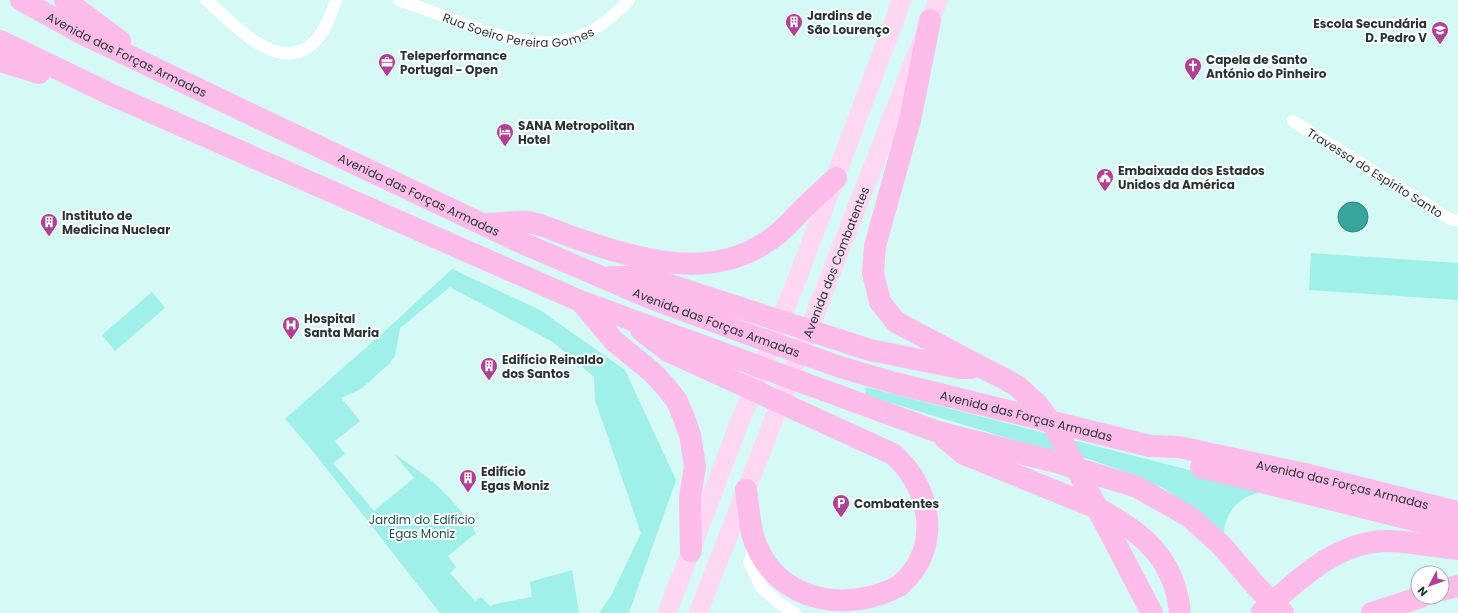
<svg xmlns="http://www.w3.org/2000/svg" width="1458" height="613" font-family="Poppins,sans-serif">
<rect width="100%" height="100%" fill="#d5f9f5"/>
<path fill="#9ef0e8" d="M 1311,253 L 1458,263 L 1458,300 L 1309,290 Z
M 452,269 L 540,310 L 625,370 L 676,480 L 629,613 L 599,613 L 612,594 L 641,533 L 595,400 L 594,377 L 553,342 L 450,287 L 400,328 L 395,356 L 389,364 L 361,389 L 341,398 L 360,421 L 335,441 L 345,454 L 333,463 L 374,511 L 414,478 L 394,454 C 432,479 451,494 476,533 L 448,556 L 456,567 L 450,573 L 475,601 L 481,597 L 490,606 L 500,603 L 532,597 L 530,582 L 572,570 L 579,613 L 440,613 L 312,450 L 285,419 L 386,330 Z
M 152,292 L 165,308 L 115,351 L 102,335 Z
M 866,387 L 1263,489 L 1263,492 C 1240,495 1225,511 1224,534 L 1178,498 L 1163,488 L 1128,473 L 1092,460 L 1037,447 L 865,395 Z"/>
<path fill="#37a59c" stroke="#32837c" d="M1338 217a15 15 0 1 1 30 0a15 15 0 1 1-30 0Z"/>
<g fill="none" stroke-linecap="round" stroke-linejoin="round">
<g stroke="#fff" stroke-width="12">
<path d="M 206,0 C 233,23 282,80 317,39 C 327,28 331,13 336,0"/>
<path id="s1" d="M 399,0 C 419,7 439,14 459,22 C 495,35 533,49 572,39 C 594,33 614,16 629,0"/>
<path id="s2" d="M 1293,121 L 1450,219 L 1458,221"/>
<path d="M 756,546 L 749,562 L 762,588 L 779,603 L 795,613"/>
</g>
<g stroke="#fed7f2" stroke-width="19">
<path d="M 667,613 L 737,429 L 796,282 L 902,0"/>
<path id="s3" d="M 698,613 L 938,0"/>
</g>
<g stroke="#fdbce9" stroke-width="22">
<path id="s4" d="M 21,0 L 77,31 L 250,114 L 520,242 L 650,298 L 753,336 L 840,367 L 895,383 L 1150,446 L 1179,447 L 1305,474 L 1458,512"/>
<path d="M 65,0 L 120,41"/>
<path d="M 930,20 L 910,120 L 875,246 L 873,273 L 880,302 L 896,322 L 981,367 L 1005,379 L 1017,386 L 1037,404 L 1053,425 L 1060,437 L 1152,613"/>
<path d="M 0,41 L 112,95 L 580,301 L 938,432 L 1056,462 L 1137,487 L 1190,517 L 1222,546 L 1257,587 L 1283,613"/>
<path d="M 0,61 L 39,73"/>
<path d="M 487,224 C 499,224 522,220 533,223 C 549,227 565,235 581,240 C 639,260 709,280 765,243 C 777,236 787,226 797,215 C 809,202 823,190 836,178"/>
<path d="M 611,277 L 645,277 L 870,350 L 960,368 L 971,368"/>
<path d="M 582,303 L 614,341 L 652,372 L 666,387 L 677,401 L 684,418 L 690,435 L 695,466 L 690,498 L 691,551"/>
<path d="M 641,330 L 668,351 L 893,454 C 933,489 942,550 899,586 C 848,613 782,603 757,547 C 749,530 749,508 746,490"/>
<path d="M 945,438 L 964,454 L 1092,506 C 1139,529 1175,557 1180,613"/>
<path d="M 1201,467 L 1458,531"/>
<path d="M 1442,590 L 1458,586"/>
<path d="M 1262,612 C 1298,580 1336,541 1388,541 C 1396,541 1404,542 1412,543 C 1427,545 1443,547 1458,549"/>
<path d="M 1372,613 L 1421,597"/>
</g>
</g>
<defs>
<symbol id="building-pin" viewBox="-11 -11 22 30"><path d="M0 17L-7.5 6A9.5 9.5 0 1 1 7.5 6Z" fill="#b23e96" stroke="#fff"/><path d="M-4-6H4V6H1V3H-1V6H-4ZM-2.5-4.3h1.7v1.8h-1.7ZM.8-4.3h1.7v1.8H.8ZM-2.5-1h1.7V.8h-1.7ZM.8-1h1.7V.8H.8Z" fill="#fff"/></symbol>
<symbol id="school-pin" viewBox="-11 -11 22 30"><path d="M0 17L-7.5 6A9.5 9.5 0 1 1 7.5 6Z" fill="#b23e96" stroke="#fff"/><path d="M0-5L7-2L0 1L-7-2ZM-4 1L0 2.5L4 1V4Q0 6-4 4Z" fill="#fff"/></symbol>
<symbol id="office-pin" viewBox="-11 -11 22 30"><path d="M0 17L-7.5 6A9.5 9.5 0 1 1 7.5 6Z" fill="#b23e96" stroke="#fff"/><path d="M-6-3h4V-5.5h4V-3h4V5H-6ZM-1-4.5V-3h2v-1.5ZM-6 0V1H6V0Z" fill="#fff"/></symbol>
<symbol id="church-pin" viewBox="-11 -11 22 30"><path d="M0 17L-7.5 6A9.5 9.5 0 1 1 7.5 6Z" fill="#b23e96" stroke="#fff"/><path d="M-1.2-6h2.4v3.5h3.3v2.4h-3.3V6h-2.4V-.1h-3.3v-2.4h3.3Z" fill="#fff"/></symbol>
<symbol id="hotel-pin" viewBox="-11 -11 22 30"><path d="M0 17L-7.5 6A9.5 9.5 0 1 1 7.5 6Z" fill="#b23e96" stroke="#fff"/><path d="M-6-4.5h1.5V1H6V5H4.5V3h-9V5H-6ZM-4 0a1.8 1.8 0 1 1 3.6 0ZM.5 0V-2.5h3Q6-2.5 6 0Z" fill="#fff"/></symbol>
<symbol id="civic-pin" viewBox="-11 -11 22 30"><path d="M0 17L-7.5 6A9.5 9.5 0 1 1 7.5 6Z" fill="#b23e96" stroke="#fff"/><path d="M-.6-6.5H3V-4.5H.6V-3L4-1V1h2V6H-6V1h2V-1L-.6-3ZM-1.2 2.5V6h2.4V2.5Z" fill="#fff"/></symbol>
<symbol id="hospital-pin" viewBox="-11 -11 22 30"><path d="M0 17L-7.5 6A9.5 9.5 0 1 1 7.5 6Z" fill="#b23e96" stroke="#fff"/><path d="M-5-5h3v3.5h4V-5h3V5h-3V1.5h-4V5h-3Z" fill="#fff"/></symbol>
<symbol id="parking-pin" viewBox="-11 -11 22 30"><path d="M0 17L-7.5 6A9.5 9.5 0 1 1 7.5 6Z" fill="#b23e96" stroke="#fff"/><path d="M-3.5-5.5H1a3.5 3.5 0 0 1 0 7H-1V5.5H-3.5ZM-1-3.4V-.6H.8a1.4 1.4 0 0 0 0-2.8Z" fill="#fff"/></symbol>
</defs>
<g fill-rule="evenodd">
<use href="#building-pin" x="784" y="12" width="20" height="27"/>
<use href="#school-pin" x="1430" y="20" width="20" height="27"/>
<use href="#office-pin" x="377" y="52" width="20" height="27"/>
<use href="#church-pin" x="1183" y="56" width="20" height="27"/>
<use href="#hotel-pin" x="495" y="122" width="20" height="27"/>
<use href="#civic-pin" x="1095" y="167" width="20" height="27"/>
<use href="#building-pin" x="39" y="212" width="20" height="27"/>
<use href="#hospital-pin" x="281" y="315" width="20" height="27"/>
<use href="#building-pin" x="479" y="356" width="20" height="27"/>
<use href="#building-pin" x="458" y="468" width="20" height="27"/>
<use href="#parking-pin" x="831" y="493" width="20" height="27"/>
</g>
<g text-anchor="middle" dominant-baseline="central" stroke-width="4" stroke-linejoin="round" paint-order="stroke">
<g font-size="12" font-weight="bold" fill="#273533" stroke="#fff" text-anchor="start">
<text x="807" y="15">Jardins de<tspan x="807" dy="14">São Lourenço</tspan></text>
<text x="1427" y="23" text-anchor="end">Escola Secundária<tspan x="1427" dy="14">D. Pedro V</tspan></text>
<text x="400" y="55">Teleperformance<tspan x="400" dy="14">Portugal - Open</tspan></text>
<text x="1206" y="59">Capela de Santo<tspan x="1206" dy="14">António do Pinheiro</tspan></text>
<text x="518" y="125">SANA Metropolitan<tspan x="518" dy="14">Hotel</tspan></text>
<text x="1118" y="170">Embaixada dos Estados<tspan x="1118" dy="14">Unidos da América</tspan></text>
<text x="62" y="215">Instituto de<tspan x="62" dy="14">Medicina Nuclear</tspan></text>
<text x="304" y="318">Hospital<tspan x="304" dy="14">Santa Maria</tspan></text>
<text x="502" y="359">Edifício Reinaldo<tspan x="502" dy="14">dos Santos</tspan></text>
<text x="481" y="471">Edifício<tspan x="481" dy="14">Egas Moniz</tspan></text>
<text x="854" y="503">Combatentes</text>
</g>
<g font-size="12" fill="#273533" stroke="#fff">
<text stroke="none"><textPath href="#s1" startOffset="125">Rua Soeiro Pereira Gomes</textPath></text>
<text stroke="none"><textPath href="#s4" startOffset="119">Avenida das Forças Armadas</textPath></text>
<text stroke="none"><textPath href="#s2" startOffset="97">Travessa do Espírito Santo</textPath></text>
<text stroke="none"><textPath href="#s4" startOffset="443">Avenida das Forças Armadas</textPath></text>
<text stroke="none"><textPath href="#s3" startOffset="377">Avenida dos Combatentes</textPath></text>
<text stroke="none"><textPath href="#s4" startOffset="767">Avenida das Forças Armadas</textPath></text>
<text stroke="none"><textPath href="#s4" startOffset="1091">Avenida das Forças Armadas</textPath></text>
<text stroke="none"><textPath href="#s4" startOffset="1415">Avenida das Forças Armadas</textPath></text>
</g>
<g font-size="12" fill="#15534e" stroke="#fff">
<text x="422" y="519">Jardim do Edifício<tspan x="422" dy="14">Egas Moniz</tspan></text>
</g>
</g>
<g transform="translate(1430 585) rotate(229)"><circle r="19" fill="#ffffff" stroke="#a9aead"/>
<path d="M0-3L7 15L0 10L-7 15Z" fill="#b23e96"/>
<text y="-6" font-size="11" font-weight="bold" text-anchor="middle" fill="#273533">N</text>
</g>
</svg>
